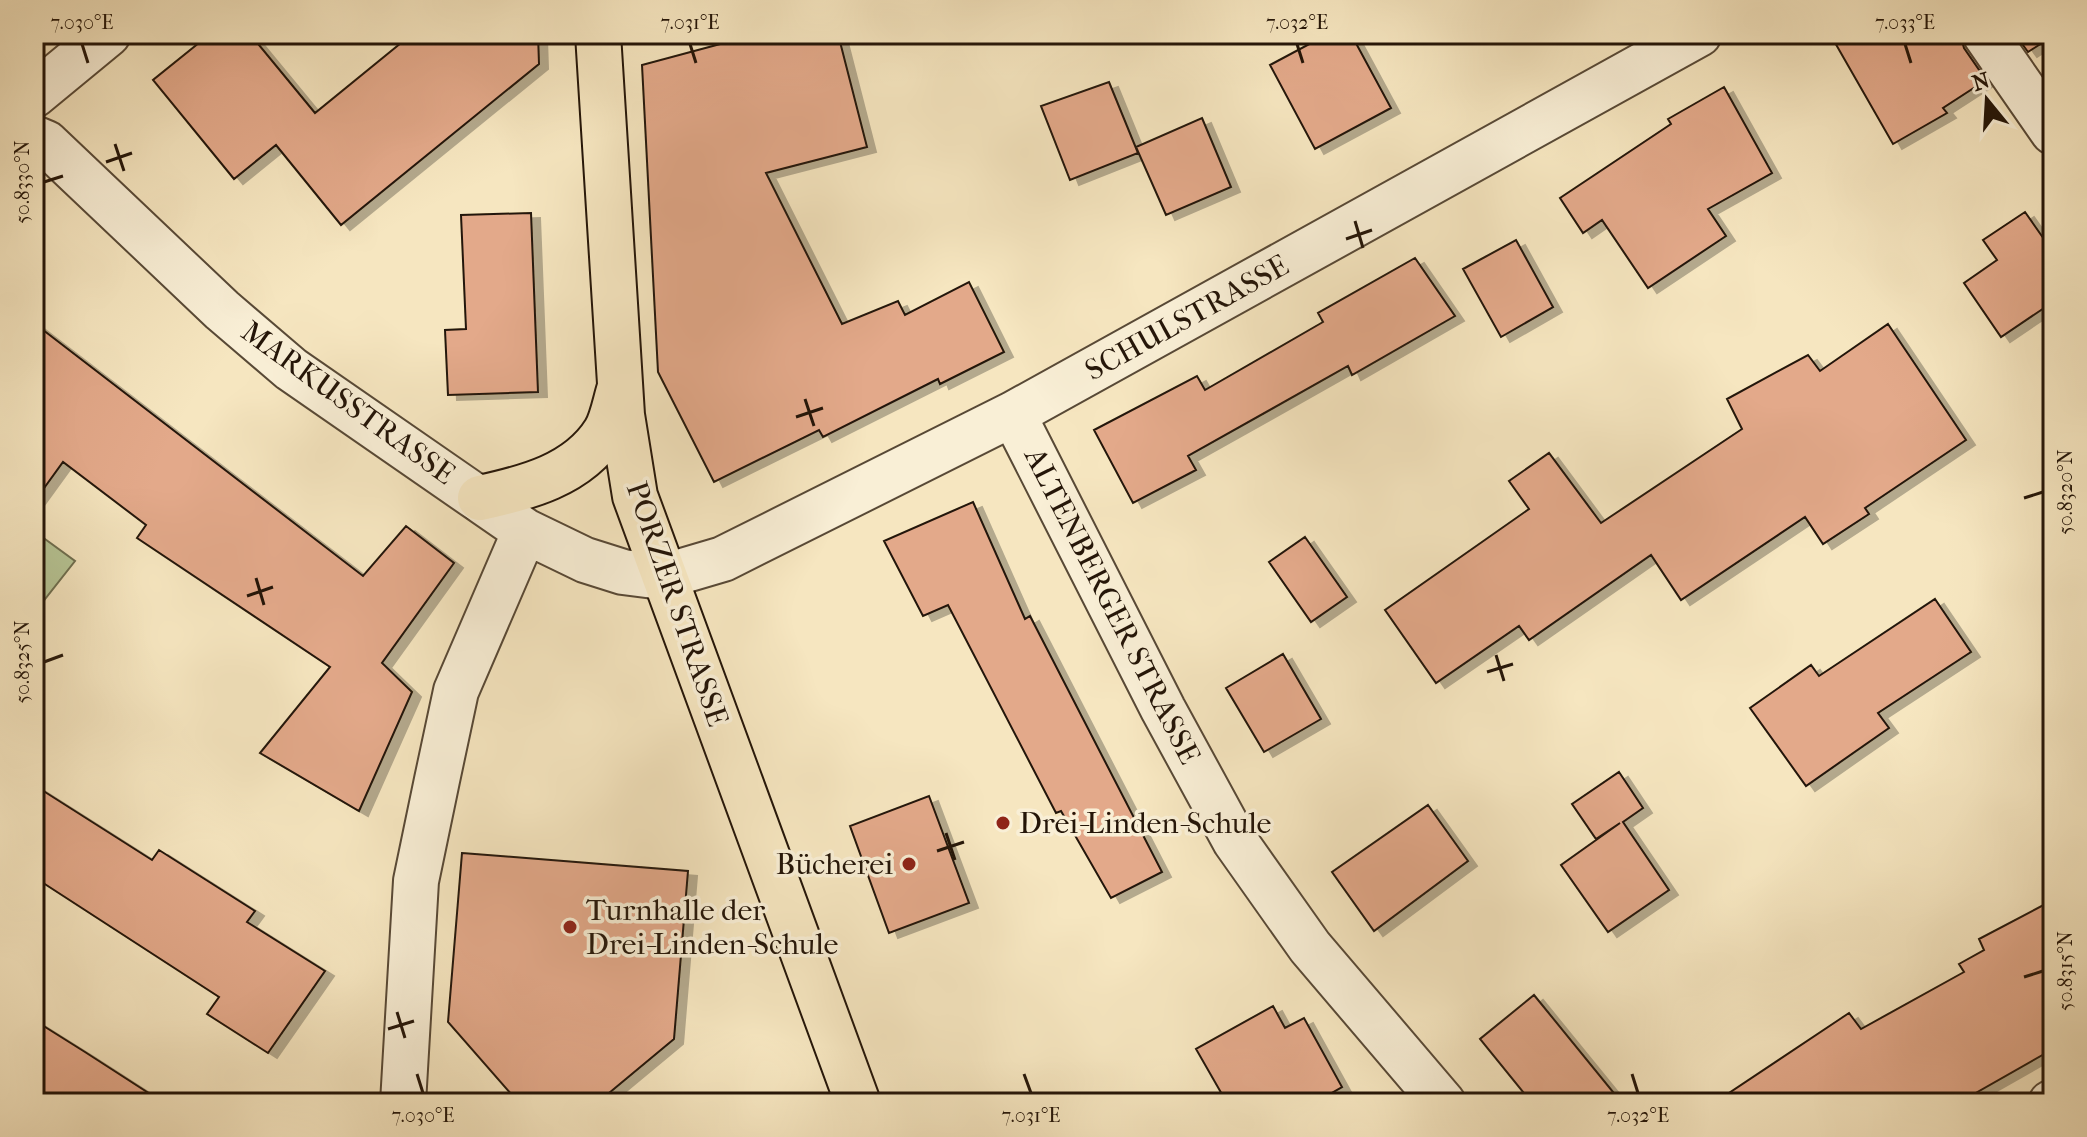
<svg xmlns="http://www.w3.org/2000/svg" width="2087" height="1137" font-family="'IM FELL French Canon',serif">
<defs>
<filter id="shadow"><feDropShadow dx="9" dy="5" stdDeviation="0" flood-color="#0004"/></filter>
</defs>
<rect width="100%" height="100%" fill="#f6e6c0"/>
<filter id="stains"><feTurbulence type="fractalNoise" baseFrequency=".0025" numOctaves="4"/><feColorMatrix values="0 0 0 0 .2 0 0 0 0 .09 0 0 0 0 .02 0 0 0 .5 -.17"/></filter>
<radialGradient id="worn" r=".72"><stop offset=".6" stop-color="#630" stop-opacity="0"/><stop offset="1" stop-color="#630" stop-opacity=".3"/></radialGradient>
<path fill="#b7c696" stroke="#6e6e4f" stroke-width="2" d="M 34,531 L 75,561 L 34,613 Z"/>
<path fill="#e3a98a" stroke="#241508" stroke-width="2" filter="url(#shadow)" d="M 210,34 L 250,34 L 315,113 L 412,34 L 538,34 L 539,64 L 341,225 L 276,145 L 234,179 L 153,80 Z
M 722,34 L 838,34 L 867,147 L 766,173 L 842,324 L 898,301 L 905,315 L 969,282 L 1004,352 L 940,384 L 938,379 L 823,437 L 819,430 L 714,482 L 658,372 L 642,65 L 724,43 Z
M 1328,34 L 1351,34 L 1391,108 L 1315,149 L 1270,65 Z
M 1830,34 L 1960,34 L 1964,48 L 1986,80 L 1943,108 L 1947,113 L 1893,144 Z
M 2015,34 L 2053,34 L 2053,36 L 2028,52 Z
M 1109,82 L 1138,153 L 1070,180 L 1041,106 Z
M 1724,87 L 1772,173 L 1708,209 L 1726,236 L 1648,288 L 1602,220 L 1583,233 L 1560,198 L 1671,124 L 1668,119 Z
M 1202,118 L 1231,187 L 1166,215 L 1136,147 Z
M 2025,212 L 2053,252 L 2053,302 L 2001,337 L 1964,283 L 1997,260 L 1983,240 Z
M 531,213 L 538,392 L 448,395 L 445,330 L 466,329 L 461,215 Z
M 1516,240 L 1553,307 L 1501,337 L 1463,269 Z
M 1415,258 L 1455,316 L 1352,375 L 1348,366 L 1188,456 L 1196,470 L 1133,503 L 1094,430 L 1197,376 L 1205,390 L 1323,322 L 1318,313 Z
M 34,323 L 363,576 L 406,526 L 454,563 L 382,663 L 412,692 L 359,811 L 260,753 L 330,667 L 137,538 L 146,525 L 63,462 L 34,502 Z
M 1888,324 L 1966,440 L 1865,508 L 1869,514 L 1823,544 L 1805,517 L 1681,600 L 1651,555 L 1529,640 L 1519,626 L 1436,683 L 1385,610 L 1529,509 L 1509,481 L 1549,453 L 1601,523 L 1742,429 L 1727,399 L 1808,355 L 1820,371 Z
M 973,502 L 1025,619 L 1030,616 L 1162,872 L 1111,898 L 1061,811 L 1056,813 L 948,605 L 923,616 L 884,541 Z
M 1305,537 L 1347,597 L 1311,622 L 1269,562 Z
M 1935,599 L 1971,652 L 1878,713 L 1889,728 L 1806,786 L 1750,708 L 1811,665 L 1819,676 Z
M 1283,654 L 1321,719 L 1264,752 L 1226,688 Z
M 1619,772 L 1643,808 L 1623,822 L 1669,890 L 1608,932 L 1561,865 L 1620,823 L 1596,839 L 1572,804 Z
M 34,785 L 152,860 L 159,850 L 255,911 L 247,922 L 325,971 L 268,1053 L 207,1014 L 219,997 L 34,877 Z
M 929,796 L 969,903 L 889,933 L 850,826 Z
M 1428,805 L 1468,861 L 1374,931 L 1332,872 Z
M 462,853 L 688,871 L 674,1039 L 597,1103 L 519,1103 L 448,1022 Z
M 2053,900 L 2053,1049 L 1958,1103 L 1714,1103 L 1849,1013 L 1861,1029 L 1964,972 L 1959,964 L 1984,950 L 1979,939 Z
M 1534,995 L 1622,1103 L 1532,1103 L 1480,1039 Z
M 1273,1006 L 1285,1028 L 1304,1018 L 1342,1087 L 1314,1103 L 1227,1103 L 1196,1049 Z
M 34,1020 L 85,1052 L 164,1103 L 34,1103 Z"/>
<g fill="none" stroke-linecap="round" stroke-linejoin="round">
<defs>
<path id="minor" d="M 1985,34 L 2053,132
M 34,95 L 108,34
M 34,138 L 46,143 L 222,310 L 291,369 L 525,531 L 585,560 L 623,572 L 662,577 L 723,559 L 1013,414 L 1699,34
M 1013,414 L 1163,709 L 1235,841 L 1310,947 L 1443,1103
M 403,1103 L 416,881 L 437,780 L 456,691 L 525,531
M 2051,1103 L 2053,1102"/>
<path id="major" d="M 598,34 L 622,415 L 635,496 L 858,1103
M 480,498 C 526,488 578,475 605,432 C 612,421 615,403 619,390"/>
</defs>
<use href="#minor" stroke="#584936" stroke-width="48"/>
<use href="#major" stroke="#241508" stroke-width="48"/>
<use href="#minor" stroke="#f9efd6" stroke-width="44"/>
<use href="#major" stroke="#f6e6c0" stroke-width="44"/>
</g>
<path fill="none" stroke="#241508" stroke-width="3" d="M 82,44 L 88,63M 690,44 L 696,63M 1297,44 L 1303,63M 1905,44 L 1911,63M 115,144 L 124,171M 106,162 L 132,153M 44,182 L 63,176M 1355,221 L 1363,248M 1346,239 L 1372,230M 805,399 L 814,426M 796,417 L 823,408M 2024,498 L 2043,492M 256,578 L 264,605M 247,596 L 273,587M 1496,655 L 1504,681M 44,662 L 63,655M 1487,672 L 1513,664M 946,833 L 955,860M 937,851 L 964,842M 2024,977 L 2043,971M 397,1012 L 405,1038M 388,1029 L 414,1021M 417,1074 L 423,1093M 1024,1074 L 1031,1093M 1632,1074 L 1638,1093"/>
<g fill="#8f2418" stroke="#f9efd6" stroke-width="3">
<circle cx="1003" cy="823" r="8"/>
<circle cx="909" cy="864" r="8"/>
<circle cx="570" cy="927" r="8"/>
</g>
<g text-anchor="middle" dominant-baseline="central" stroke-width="7" stroke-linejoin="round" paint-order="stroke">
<g font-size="30" fill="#241508" stroke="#f9efd6">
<text transform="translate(1187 318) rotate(-29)">SCHULSTRASSE</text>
<text transform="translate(348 403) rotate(36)">MARKUSSTRASSE</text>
<text transform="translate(677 604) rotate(71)">PORZER STRASSE</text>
<text transform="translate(1112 606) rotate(63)">ALTENBERGER STRASSE</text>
</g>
<g font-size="30" fill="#241508" stroke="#f9efd6" text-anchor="start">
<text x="1019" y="823">Drei-Linden-Schule</text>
<text x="893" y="864" text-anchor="end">Bücherei</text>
<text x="586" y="910">Turnhalle der<tspan x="586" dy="34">Drei-Linden-Schule</tspan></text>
</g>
</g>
<rect width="2087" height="1137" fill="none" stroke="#f6e6c0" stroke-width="88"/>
<g transform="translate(1987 100) rotate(342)" stroke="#f9efd6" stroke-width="6" paint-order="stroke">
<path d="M0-6L14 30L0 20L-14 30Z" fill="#241508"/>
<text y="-12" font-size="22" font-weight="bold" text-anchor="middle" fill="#241508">N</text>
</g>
<rect x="44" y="44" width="1999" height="1049" fill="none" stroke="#241508" stroke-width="3"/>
<g font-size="20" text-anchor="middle" fill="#241508">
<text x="82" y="29">7.030°E</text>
<text x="690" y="29">7.031°E</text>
<text x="1297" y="29">7.032°E</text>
<text x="1905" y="29">7.033°E</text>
<text transform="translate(22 182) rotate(-90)" y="7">50.8330°N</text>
<text transform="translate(2065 492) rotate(-90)" y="7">50.8320°N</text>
<text transform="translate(22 662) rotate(-90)" y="7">50.8325°N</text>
<text transform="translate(2065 971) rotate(-90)" y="7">50.8315°N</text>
<text x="423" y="1122">7.030°E</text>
<text x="1031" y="1122">7.031°E</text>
<text x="1638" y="1122">7.032°E</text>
</g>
<rect width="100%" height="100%" filter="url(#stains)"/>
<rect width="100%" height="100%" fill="url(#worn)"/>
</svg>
